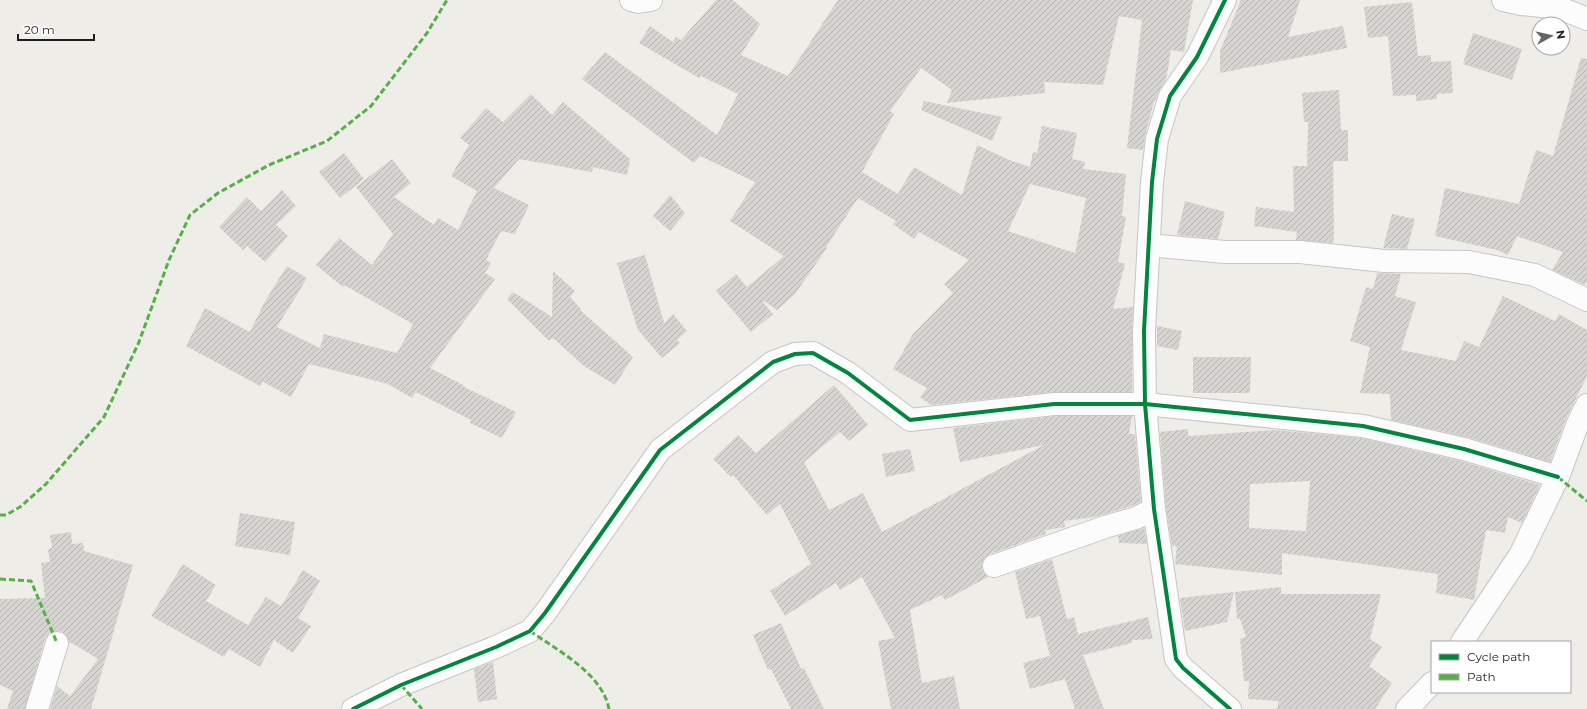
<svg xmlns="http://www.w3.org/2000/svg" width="1587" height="709" font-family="Montserrat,sans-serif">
<defs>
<pattern id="building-hatch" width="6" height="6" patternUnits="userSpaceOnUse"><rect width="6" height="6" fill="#d6d4d0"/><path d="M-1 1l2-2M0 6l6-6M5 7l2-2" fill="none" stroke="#b7b6b2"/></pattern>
</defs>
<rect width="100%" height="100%" fill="#eeede8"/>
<path fill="url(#building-hatch)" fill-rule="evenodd" d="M 716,0 L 733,0 L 760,24 L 741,55 L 788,76 L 838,0 L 1193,0 L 1184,52 L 1171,50 L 1166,80 L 1160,89 L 1155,101 L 1154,101 L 1145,136 L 1143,150 L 1127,148 L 1142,20 L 1119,16 L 1103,85 L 1044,82 L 1045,93 L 947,103 L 952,90 L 921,68 L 890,111 L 894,114 L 862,172 L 898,194 L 914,167 L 962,195 L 977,145 L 1009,160 L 1030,167 L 1033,152 L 1037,153 L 1042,126 L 1077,133 L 1072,159 L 1085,162 L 1083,169 L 1126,174 L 1122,216 L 1126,217 L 1118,262 L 1125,264 L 1113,309 L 1133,307 L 1132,331 L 1132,392 L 1053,392 L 931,405 L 920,397 L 927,388 L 893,369 L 913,334 L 953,293 L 944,284 L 969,260 L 919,232 L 914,239 L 893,224 L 896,221 L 858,198 L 826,247 L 827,248 L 795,294 L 777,310 L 764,301 L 763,302 L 773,314 L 751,332 L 716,291 L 736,274 L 747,287 L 784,256 L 730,221 L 755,182 L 700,156 L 694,163 L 582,79 L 605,52 L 717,135 L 738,94 L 701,76 L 699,78 L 639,43 L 650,26 L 673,42 L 676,37 L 681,40 ZM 1030,184 L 1086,198 L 1075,253 L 1008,231 Z
M 1241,0 L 1300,0 L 1288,37 L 1343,26 L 1347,48 L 1220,73 L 1220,51 Z
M 1412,2 L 1418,56 L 1431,55 L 1431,62 L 1451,61 L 1453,93 L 1437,94 L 1437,99 L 1416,101 L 1416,95 L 1393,96 L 1388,36 L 1368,38 L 1364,7 Z
M 1473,33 L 1522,49 L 1512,80 L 1463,64 Z
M 1581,58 L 1587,59 L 1587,282 L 1585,285 L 1552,270 L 1563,252 L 1517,236 L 1508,255 L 1497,250 L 1435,236 L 1445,188 L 1519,204 L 1536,150 L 1553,156 Z
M 1339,90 L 1341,130 L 1348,130 L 1348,161 L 1333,161 L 1334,235 L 1333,243 L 1296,240 L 1297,232 L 1254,226 L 1256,207 L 1294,212 L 1293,166 L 1307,166 L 1308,122 L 1304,122 L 1302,93 Z
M 531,94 L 552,115 L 563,102 L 630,159 L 627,175 L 593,167 L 592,172 L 519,159 L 494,188 L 529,205 L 515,234 L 501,231 L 486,260 L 491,263 L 485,273 L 495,279 L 430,368 L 465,386 L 464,387 L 516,412 L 502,438 L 470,423 L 471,420 L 416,392 L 412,398 L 388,384 L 309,364 L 291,397 L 263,382 L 260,386 L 186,346 L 205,308 L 250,332 L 264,303 L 287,266 L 307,278 L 277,327 L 320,348 L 324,334 L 397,353 L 413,324 L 344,285 L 343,287 L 316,265 L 339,238 L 372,265 L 393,234 L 356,187 L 392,159 L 411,183 L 394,197 L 434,225 L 438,218 L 458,230 L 477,191 L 451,176 L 469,145 L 460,138 L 486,108 L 503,122 Z
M 924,101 L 1002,117 L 992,141 L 921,110 Z
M 344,153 L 364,179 L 340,198 L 319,172 Z
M 282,190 L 296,206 L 276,225 L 288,236 L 265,262 L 247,246 L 243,250 L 219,227 L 247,197 L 261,211 Z
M 670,195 L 685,213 L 670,231 L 653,216 Z
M 1185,201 L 1225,212 L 1218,239 L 1177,235 Z
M 1392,214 L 1415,219 L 1407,249 L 1383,248 Z
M 645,255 L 664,323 L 673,314 L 687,331 L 677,340 L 680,343 L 662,358 L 638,330 L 617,263 Z
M 553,271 L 575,291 L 570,297 L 581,309 L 580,310 L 633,357 L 615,385 L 584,366 L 553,338 L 549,341 L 507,299 L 513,292 L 552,317 Z
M 1377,273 L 1401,274 L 1395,296 L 1416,302 L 1401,350 L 1456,361 L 1464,341 L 1479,347 L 1503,296 L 1555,321 L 1559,314 L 1587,330 L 1587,376 L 1566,419 L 1550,462 L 1467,437 L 1391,420 L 1390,394 L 1360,393 L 1370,347 L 1350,341 L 1366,287 L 1373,289 Z
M 1157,326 L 1182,331 L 1178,350 L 1157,346 Z
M 1193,357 L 1251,357 L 1250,393 L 1193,393 Z
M 834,385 L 868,425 L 849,441 L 840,432 L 804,462 L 829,510 L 863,493 L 882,532 L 1044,445 L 960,462 L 953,428 L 1055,416 L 1132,416 L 1129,434 L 1135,434 L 1141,502 L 1131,506 L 1095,517 L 1064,521 L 1065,527 L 1045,530 L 1046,534 L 990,554 L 984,558 L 982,564 L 982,570 L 988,577 L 945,600 L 942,595 L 910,610 L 922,683 L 954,676 L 960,709 L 891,709 L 878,641 L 895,638 L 862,577 L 840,590 L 836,583 L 785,616 L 770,591 L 811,564 L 780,504 L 767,515 L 733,475 L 731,477 L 713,459 L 738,435 L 756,453 Z
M 1188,429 L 1188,436 L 1275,430 L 1361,438 L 1461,461 L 1540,485 L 1522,523 L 1508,517 L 1505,533 L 1486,530 L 1474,600 L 1436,593 L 1438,574 L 1282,553 L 1282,575 L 1175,564 L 1177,546 L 1172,546 L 1166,508 L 1160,432 ZM 1310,481 L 1306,531 L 1249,528 L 1250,484 Z
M 910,449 L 915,471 L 886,477 L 882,454 Z
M 240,513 L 295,522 L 290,555 L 235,546 Z
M 1144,528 L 1147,544 L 1119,543 L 1118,536 Z
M 71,532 L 72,544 L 83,543 L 84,551 L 133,565 L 91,709 L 50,709 L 57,686 L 70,696 L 98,659 L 72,643 L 69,643 L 66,634 L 60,631 L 55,631 L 49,634 L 45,639 L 25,709 L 7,709 L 13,691 L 0,685 L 0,599 L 45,598 L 41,563 L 50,562 L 48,549 L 52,548 L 50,535 Z
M 1052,559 L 1067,619 L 1074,617 L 1078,634 L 1148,617 L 1153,639 L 1132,640 L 1132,643 L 1083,655 L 1104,709 L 1075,709 L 1065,679 L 1030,689 L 1023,663 L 1050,656 L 1040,616 L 1026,619 L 1015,572 Z
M 183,564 L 216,585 L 206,601 L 248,625 L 266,597 L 281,606 L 303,570 L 320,581 L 298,618 L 311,626 L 293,653 L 274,640 L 260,667 L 229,649 L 224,657 L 151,616 Z
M 1281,587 L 1281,594 L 1381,594 L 1370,639 L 1382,647 L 1369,666 L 1392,683 L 1375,709 L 1277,709 L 1279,701 L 1248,699 L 1249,681 L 1244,681 L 1240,639 L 1246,637 L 1240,619 L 1237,619 L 1235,592 Z
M 1234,592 L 1227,622 L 1185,631 L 1180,598 Z
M 781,623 L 801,669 L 804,668 L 824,709 L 791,709 L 771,669 L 768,670 L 753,635 Z
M 493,662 L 497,699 L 478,702 L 474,669 Z"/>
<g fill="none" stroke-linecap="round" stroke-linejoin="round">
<defs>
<path id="minor" d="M 631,0 L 638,2 L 651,0
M 1225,0 L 1197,57 L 1170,96 L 1157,139 L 1152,182 L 1144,331 L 1145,404 L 1154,509 L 1176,659 L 1183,668 L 1230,709
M 1503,0 L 1521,4 L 1560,8 L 1587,19
M 1159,246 L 1225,252 L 1300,252 L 1384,261 L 1469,262 L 1535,275 L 1587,300
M 994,566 L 1105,527 L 1136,518 L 1154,509
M 1462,642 L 1520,555 L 1558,477 L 1578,423 L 1587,405
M 37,709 L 57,643
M 353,709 L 401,685 L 496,647 L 530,631 L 545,613 L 660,450 L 773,362 L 795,354 L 813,353 L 848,373 L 910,420 L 1054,404 L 1145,404 L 1363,426 L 1464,449 L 1558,477
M 1407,709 L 1432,683"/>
</defs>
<use href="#minor" stroke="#c6c6c4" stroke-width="24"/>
<use href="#minor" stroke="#fcfcfc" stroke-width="22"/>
<path stroke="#55b145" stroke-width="3" stroke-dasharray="6 3" stroke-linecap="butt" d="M 1558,477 L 1587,501
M 0,515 L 6,515 L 20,507 L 46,484 L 104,417 L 139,342 L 169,260 L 190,215 L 218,193 L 269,165 L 327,141 L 371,106 L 427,33 L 447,0
M 0,579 L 31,581 L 57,643
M 530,631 C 558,651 602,673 609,709
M 401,685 L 422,709"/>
<defs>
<path id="cycleway" d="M 1225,0 L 1197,57 L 1170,96 L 1157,139 L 1152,182 L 1144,331 L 1145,404 L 1154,509 L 1176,659 L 1183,668 L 1230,709
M 353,709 L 401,685 L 496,647 L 530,631 L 545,613 L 660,450 L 773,362 L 795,354 L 813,353 L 848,373 L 910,420 L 1054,404 L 1145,404 L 1363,426 L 1464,449 L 1558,477"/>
</defs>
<use href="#cycleway" stroke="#fff" stroke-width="6"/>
<use href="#cycleway" stroke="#00873e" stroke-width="4"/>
</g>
<rect x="1431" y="641" width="140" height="52" fill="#ffffff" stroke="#a5a5a5"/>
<rect x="1439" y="654" width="20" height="6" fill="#00873e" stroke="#a5a5a5"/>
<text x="1467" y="661" font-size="12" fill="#1f1f1f">Cycle path</text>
<rect x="1439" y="674" width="20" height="6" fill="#55b145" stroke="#a5a5a5"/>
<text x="1467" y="681" font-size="12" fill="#1f1f1f">Path</text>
<g transform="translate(1551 36) rotate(82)"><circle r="19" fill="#ffffff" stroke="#a5a5a5"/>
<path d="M0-3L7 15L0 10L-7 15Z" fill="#676765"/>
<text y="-6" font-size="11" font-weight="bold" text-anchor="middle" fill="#1f1f1f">N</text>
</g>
<path d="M18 34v6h76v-6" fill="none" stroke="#1f1f1f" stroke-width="2"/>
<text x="24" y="34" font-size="12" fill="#1f1f1f" stroke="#ffffff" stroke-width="3" paint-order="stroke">20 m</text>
</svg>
